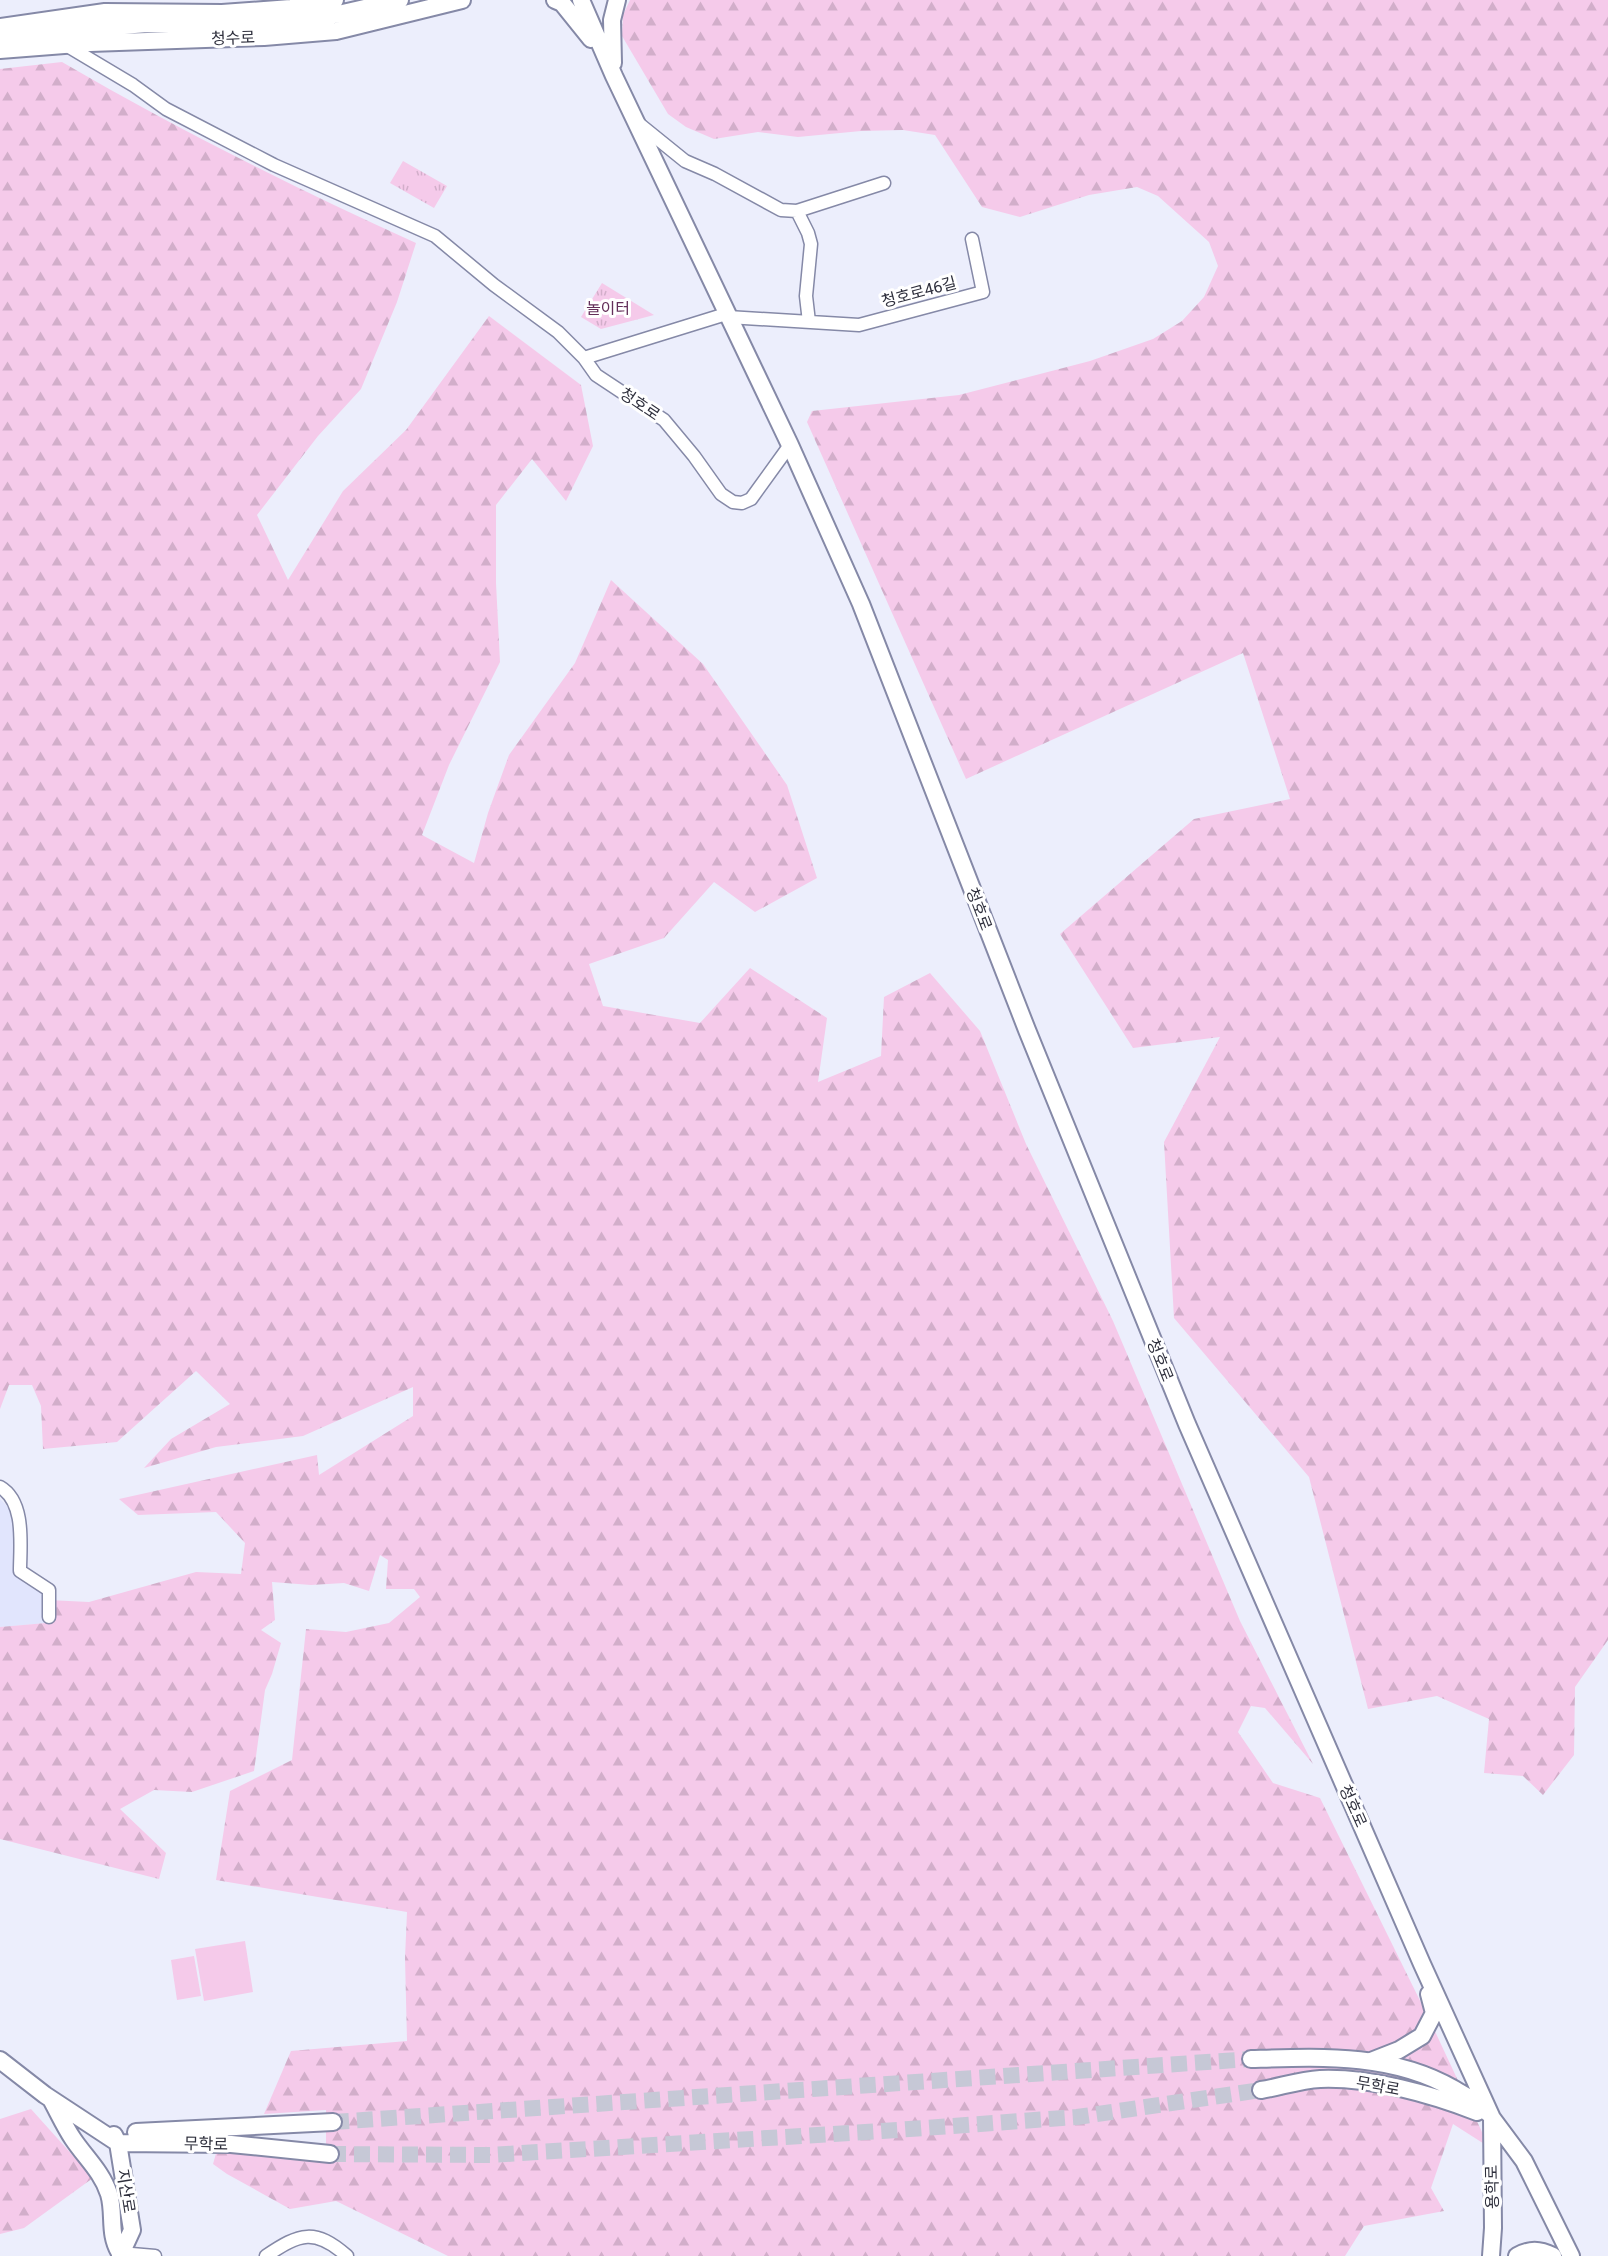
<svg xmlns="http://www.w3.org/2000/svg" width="1608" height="2256" font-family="Roboto,'Noto Sans KR',sans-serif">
<defs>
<pattern id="forest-firs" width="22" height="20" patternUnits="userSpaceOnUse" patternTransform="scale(1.5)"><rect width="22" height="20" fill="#f5caea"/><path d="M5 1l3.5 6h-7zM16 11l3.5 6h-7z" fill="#d2aeca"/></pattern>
<pattern id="park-tufts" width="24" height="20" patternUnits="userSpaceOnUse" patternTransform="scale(1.5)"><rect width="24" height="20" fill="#f5caea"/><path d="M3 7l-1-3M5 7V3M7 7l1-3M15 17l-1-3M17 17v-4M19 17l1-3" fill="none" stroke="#d2aeca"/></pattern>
</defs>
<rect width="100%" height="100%" fill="#eceefc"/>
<path fill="#e1e5fd" d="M 0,1499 L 15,1514 L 17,1571 L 46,1595 L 47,1623 L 0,1627 Z"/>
<path fill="#f5caea" d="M 245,1941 L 253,1992 L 204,2001 L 195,1949 Z
M 194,1956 L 201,1996 L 177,2000 L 171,1960 Z"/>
<path fill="url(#forest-firs)" d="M 630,0 L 1608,0 L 1608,1640 L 1575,1687 L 1574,1755 L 1543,1795 L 1523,1776 L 1484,1773 L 1489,1719 L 1437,1696 L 1368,1709 L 1309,1477 L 1174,1318 L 1164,1142 L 1220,1037 L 1133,1048 L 1060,934 L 1194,819 L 1290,799 L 1243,653 L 966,779 L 807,422 L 812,411 L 959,395 L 1090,361 L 1153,339 L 1182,321 L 1204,297 L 1218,266 L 1209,242 L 1158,196 L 1137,187 L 1089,195 L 1020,217 L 982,207 L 935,135 L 903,130 L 861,131 L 798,137 L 758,132 L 714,139 L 686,127 L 668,114 L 622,36 L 623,15 Z
M 62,62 C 177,129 295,188 416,243 L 397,302 L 361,389 L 318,436 L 257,515 L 288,580 L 343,491 L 406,430 L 489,316 L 581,385 L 593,446 L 566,501 L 532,459 L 496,505 L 496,583 L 500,662 L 449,765 L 422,835 L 474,863 L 488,813 L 509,755 L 575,663 L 611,580 L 703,664 L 787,785 L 817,878 L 755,912 L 714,882 L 664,938 L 589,964 L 603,1006 L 700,1023 L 750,968 L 827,1018 L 818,1082 L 881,1056 L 884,997 L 930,973 L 980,1031 L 1026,1144 L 1113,1321 L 1240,1621 L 1313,1764 L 1265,1708 L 1251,1706 L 1238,1732 L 1273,1783 L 1320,1798 L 1432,2025 L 1489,2147 L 1453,2124 L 1431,2188 L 1444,2211 L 1364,2226 L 1345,2256 L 448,2256 L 336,2201 L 290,2209 L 227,2174 L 213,2164 L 217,2150 L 246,2151 L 326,2163 L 326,2110 L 264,2114 L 291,2051 L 407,2041 L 405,1958 L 407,1912 L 216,1880 L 230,1791 L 292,1760 L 306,1629 L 346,1632 L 389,1623 L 420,1597 L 414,1589 L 386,1589 L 388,1560 L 380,1555 L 369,1591 L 344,1583 L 311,1585 L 272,1582 L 275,1620 L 261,1630 L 281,1643 L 272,1674 L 265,1690 L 254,1771 L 192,1792 L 154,1790 L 120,1809 L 166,1853 L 159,1879 L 0,1839 L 0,1627 L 46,1623 L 48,1600 L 89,1602 L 196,1572 L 241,1574 L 245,1543 L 216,1512 L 138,1515 L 119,1499 L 317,1455 L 319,1475 L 413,1416 L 413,1387 L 303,1436 L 216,1447 L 144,1468 L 171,1439 L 230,1404 L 196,1371 L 117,1442 L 43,1449 L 41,1406 L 32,1385 L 9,1385 L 0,1409 L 0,69 Z
M 31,2109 L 93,2178 L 24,2228 L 0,2234 L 0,2119 Z"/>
<path fill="url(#park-tufts)" d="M 403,161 L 447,186 L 434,208 L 390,183 Z
M 602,283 L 654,315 L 601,329 L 581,317 Z"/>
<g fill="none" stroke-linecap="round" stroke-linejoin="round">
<path stroke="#c6c8d6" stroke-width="16" stroke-dasharray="16 8" stroke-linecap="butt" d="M 333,2122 L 1251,2059
M 330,2154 L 490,2155 L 882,2131 L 1077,2117 L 1261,2090"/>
<defs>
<path id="minor" d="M 66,45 L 133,85 L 166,109 L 274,165 L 435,236 L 494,285 L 558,332 L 584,358 L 596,375 L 664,420 L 694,456 L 721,494 L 733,502 L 742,503 L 751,499 L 790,445
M 638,123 L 685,161 L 715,174 L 781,210 L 797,211 L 884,183
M 797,211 L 808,233 L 811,244 L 806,296 L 809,322
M 728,317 L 859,325 L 983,292 L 972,239
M 584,358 L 726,314
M 0,1487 C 26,1502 20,1546 20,1571 L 49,1590 L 49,1617
M 120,2253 L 155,2256
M 266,2256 C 300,2233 315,2228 347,2256"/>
<path id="major" d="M 555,0 L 562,3 L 591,39
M 581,0 L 614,76 L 790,445 L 861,604 L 1027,1030 L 1187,1424 L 1422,1964 L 1492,2118 L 1524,2161 L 1571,2256
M 0,27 L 105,12 L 222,13 L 291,8 L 335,0
M 0,39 L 70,30 L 147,24 L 243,25 L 312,20 L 400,0
M 0,50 L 90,43 L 264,37 L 336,31 L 462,0
M 613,63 L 612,20 L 617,0
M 1251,2059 C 1320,2057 1392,2053 1454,2089 C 1466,2096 1478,2102 1488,2113
M 0,2060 L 45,2095 L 118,2143 L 231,2144 L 330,2154
M 1371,2061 L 1399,2050 L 1422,2036 L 1434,2013 L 1429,1994
M 1261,2090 C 1280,2087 1300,2080 1320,2079 C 1370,2077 1431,2094 1477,2112
M 52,2101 C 59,2114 65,2127 73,2139 C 85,2157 102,2172 109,2194 C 115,2214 108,2234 120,2253
M 136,2132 L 333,2122
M 114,2135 L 118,2143 L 132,2230 L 120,2256
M 1491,2256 L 1493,2228 L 1492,2118
M 1517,2256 C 1530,2249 1539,2249 1553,2256"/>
</defs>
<use href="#minor" stroke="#8589a7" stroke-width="15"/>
<use href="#major" stroke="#8589a7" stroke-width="20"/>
<use href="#minor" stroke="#fff" stroke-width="12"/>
<use href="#major" stroke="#fff" stroke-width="16"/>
</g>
<g text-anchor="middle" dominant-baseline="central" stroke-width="6" stroke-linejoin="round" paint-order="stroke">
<g font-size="16" fill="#2f303d" stroke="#fff">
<text transform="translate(233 38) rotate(-2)">청수로</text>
<text transform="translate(919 292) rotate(-15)">청호로46길</text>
<text transform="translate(640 404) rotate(34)">청호로</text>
<text transform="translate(979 909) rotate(69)">청호로</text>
<text transform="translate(1160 1360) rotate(68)">청호로</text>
<text transform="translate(1353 1806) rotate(66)">청호로</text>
<text transform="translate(1378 2086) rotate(10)">무학로</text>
<text transform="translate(206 2144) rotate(1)">무학로</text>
<text transform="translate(1492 2187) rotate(-91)">용학로</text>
<text transform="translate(126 2191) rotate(81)">지산로</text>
</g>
<g font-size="16" fill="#642f5a" stroke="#fff">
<text x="608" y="308">놀이터</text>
</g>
</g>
</svg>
